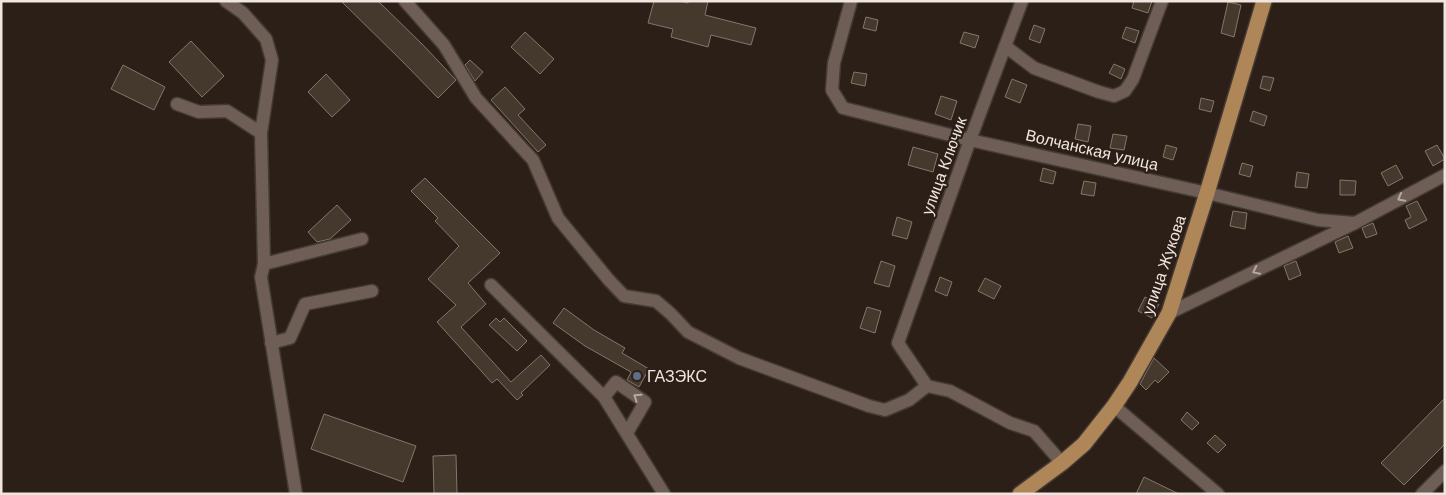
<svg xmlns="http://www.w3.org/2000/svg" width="1446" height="495" font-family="Arial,sans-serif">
<rect width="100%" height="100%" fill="#2c1f17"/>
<path fill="#45392e" stroke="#847669" d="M 341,1 L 378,1 L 424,46 L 456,80 L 438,98 L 405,64 Z
M 654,1 L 680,1 L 688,3 L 689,1 L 708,1 L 705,15 L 756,28 L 751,45 L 711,35 L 708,47 L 671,37 L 673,29 L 648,23 Z
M 1134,1 L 1152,1 L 1148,13 L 1132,8 Z
M 1228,2 L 1241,5 L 1234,37 L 1221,33 Z
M 866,17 L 878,20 L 876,31 L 863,28 Z
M 1034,25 L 1045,29 L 1040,43 L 1029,39 Z
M 1126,27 L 1139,31 L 1135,43 L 1122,38 Z
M 525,32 L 554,59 L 540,74 L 511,47 Z
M 964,32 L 979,36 L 975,48 L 960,43 Z
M 191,41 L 224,76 L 202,97 L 169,62 Z
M 470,60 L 483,72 L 475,81 L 465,65 Z
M 1114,64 L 1125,69 L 1121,79 L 1109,73 Z
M 123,65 L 165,87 L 154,110 L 111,89 Z
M 854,72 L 867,74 L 865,86 L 851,83 Z
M 326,74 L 350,100 L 332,117 L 308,92 Z
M 1263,76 L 1274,78 L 1270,91 L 1260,88 Z
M 1012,79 L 1027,85 L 1020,103 L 1005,97 Z
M 505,87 L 525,109 L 518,115 L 546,145 L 538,152 L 491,100 Z
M 941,96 L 957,101 L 951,120 L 935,114 Z
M 1201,98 L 1214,101 L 1211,112 L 1199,109 Z
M 1253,111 L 1267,116 L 1264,126 L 1250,121 Z
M 1078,124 L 1091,126 L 1088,142 L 1075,139 Z
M 1113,134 L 1127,136 L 1124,150 L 1110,148 Z
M 1166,145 L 1177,148 L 1173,160 L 1163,157 Z
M 1437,145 L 1445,159 L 1433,166 L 1425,151 Z
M 913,147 L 938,154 L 933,172 L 908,165 Z
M 1242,163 L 1253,166 L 1250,177 L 1239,174 Z
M 1396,165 L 1403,178 L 1388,186 L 1381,173 Z
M 1043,168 L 1056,172 L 1053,184 L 1040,181 Z
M 1297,172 L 1309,174 L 1307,188 L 1295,187 Z
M 425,178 L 500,253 L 468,283 L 486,304 L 461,327 L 511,382 L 541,355 L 550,365 L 521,393 L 523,395 L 517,400 L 497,379 L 492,383 L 437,322 L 456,305 L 428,279 L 459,246 L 435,221 L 438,218 L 411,191 Z
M 1340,180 L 1356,181 L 1355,195 L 1340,195 Z
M 1084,181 L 1096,183 L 1094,196 L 1081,194 Z
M 1417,201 L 1427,220 L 1409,229 L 1405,220 L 1411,217 L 1406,206 Z
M 337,205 L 351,220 L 330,239 L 317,242 L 308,232 Z
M 1233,211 L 1247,213 L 1245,229 L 1230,226 Z
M 897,217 L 912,222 L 907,239 L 892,235 Z
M 1373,223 L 1377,234 L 1366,238 L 1362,228 Z
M 1348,236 L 1353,248 L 1339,253 L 1335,242 Z
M 881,261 L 895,266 L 889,287 L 874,283 Z
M 1296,261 L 1301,275 L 1289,280 L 1284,266 Z
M 940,277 L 952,282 L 947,296 L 935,291 Z
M 985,278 L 1001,286 L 994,299 L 978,291 Z
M 1145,297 L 1159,304 L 1152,318 L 1138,311 Z
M 867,307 L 881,311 L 875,333 L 860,328 Z
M 564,308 L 594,330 L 625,348 L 622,353 L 649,369 L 639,387 L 627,380 L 631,372 L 585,346 L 553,323 Z
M 496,318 L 500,322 L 504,318 L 527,341 L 517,351 L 489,325 Z
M 1154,358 L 1169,372 L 1158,383 L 1155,380 L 1146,390 L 1140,384 Z
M 1445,398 L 1445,444 L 1404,485 L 1381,463 Z
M 1187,412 L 1199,423 L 1192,430 L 1181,420 Z
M 324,414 L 416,446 L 403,482 L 311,449 Z
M 1215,435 L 1226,445 L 1218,453 L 1207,443 Z
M 456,455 L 457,494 L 434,494 L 433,456 Z
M 1144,477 L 1179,494 L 1136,494 Z"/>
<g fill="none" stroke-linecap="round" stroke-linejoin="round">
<defs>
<path id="minor" d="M 226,1 L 243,13 L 266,39 L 272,60 L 261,133 L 264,264 L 261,277 L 296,494
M 405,1 L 444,45 L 476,98 L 533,160 L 558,218 L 608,279 L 624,296 L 656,301 L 671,314 L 688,332 L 739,358 L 869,406 L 885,410 L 909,400 L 927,386
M 851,1 L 834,63 L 832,90 L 843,108 L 970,140 L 1207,193 L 1318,220 L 1355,223
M 1022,1 L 970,140 L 898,343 L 927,386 L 950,391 L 1010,423 L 1034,431 L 1062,463
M 1005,46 L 1034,68 L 1099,92 L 1114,96 L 1125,91 L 1133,79 L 1162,1
M 177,104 L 199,112 L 227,111 L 261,133
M 264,264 L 362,239
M 491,285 L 604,397 L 664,494
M 1169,313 L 1355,223 L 1445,175
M 271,343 L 290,338 L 305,304 L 372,291
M 604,397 L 616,382 L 645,402 L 627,433
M 1114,406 L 1218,494
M 1422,494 L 1445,471"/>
<path id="major" d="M 1020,494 L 1062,463 L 1084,444 L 1114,406 L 1130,382 L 1169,313 L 1207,193 L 1264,1"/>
</defs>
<use href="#minor" stroke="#443a34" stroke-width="15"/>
<use href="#major" stroke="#443a34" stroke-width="18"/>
<use href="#minor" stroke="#6e5e55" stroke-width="12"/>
<use href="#major" stroke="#ae8657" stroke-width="15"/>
</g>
<defs><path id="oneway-chevron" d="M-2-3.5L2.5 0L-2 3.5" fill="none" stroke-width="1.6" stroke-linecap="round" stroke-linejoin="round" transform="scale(1.25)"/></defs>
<g stroke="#b5a9a1">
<use href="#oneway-chevron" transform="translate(1401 198) rotate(152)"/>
<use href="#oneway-chevron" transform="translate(1256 271) rotate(154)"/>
<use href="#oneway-chevron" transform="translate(637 397) rotate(-145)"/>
</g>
<circle fill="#5c6f8a" stroke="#2c1f17" stroke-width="2" cx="637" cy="376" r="5"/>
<g text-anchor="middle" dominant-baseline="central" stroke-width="4.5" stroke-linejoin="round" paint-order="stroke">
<g font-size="16" fill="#efe6e0" stroke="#2c1f17">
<text transform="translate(1092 150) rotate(13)">Волчанская улица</text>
<text transform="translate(944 166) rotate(-70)">улица Ключик</text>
<text transform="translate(1164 265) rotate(-71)">улица Жукова</text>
</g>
<g font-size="16" fill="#efe6e0" stroke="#2c1f17" text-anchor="start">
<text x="647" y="376">ГАЗЭКС</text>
</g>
</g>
<rect width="1446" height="495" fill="none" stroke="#efe6e0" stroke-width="5"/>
</svg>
